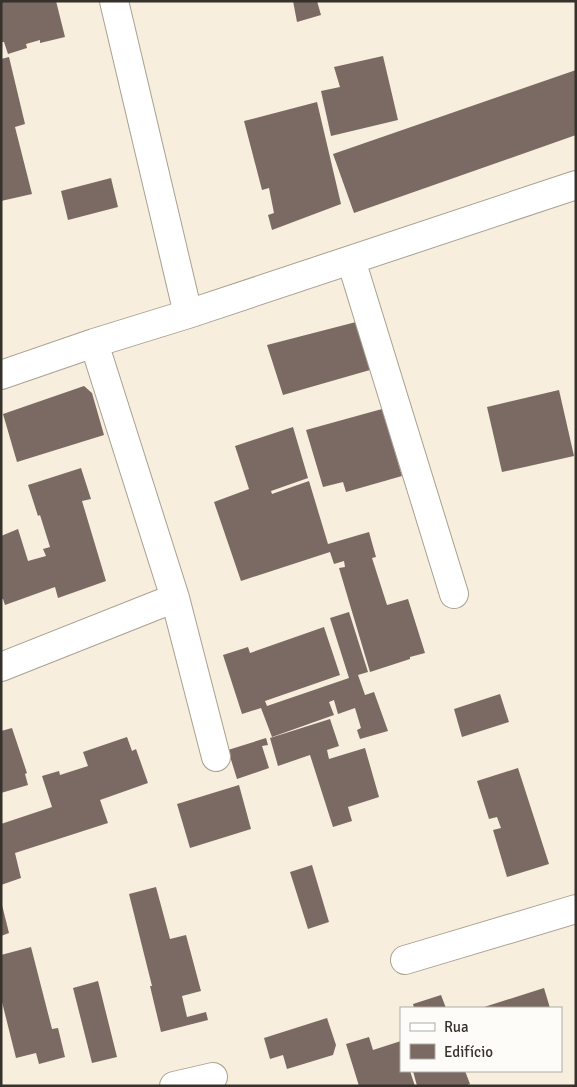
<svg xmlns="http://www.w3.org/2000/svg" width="577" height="1087" font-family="Signika,sans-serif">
<rect width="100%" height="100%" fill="#f7eedd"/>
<path fill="#7a6a63" d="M 1,1 L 56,1 L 65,37 L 40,43 L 40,40 L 26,44 L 27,48 L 8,54 L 4,42 L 1,42 Z
M 293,1 L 317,1 L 321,15 L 297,22 Z
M 383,56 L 398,120 L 331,136 L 321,91 L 340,87 L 334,67 Z
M 9,57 L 25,124 L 15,127 L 32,194 L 1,201 L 1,59 Z
M 576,70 L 576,135 L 354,213 L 333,154 Z
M 317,102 L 341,204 L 272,230 L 268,215 L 274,213 L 269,188 L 262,190 L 244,121 Z
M 111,178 L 118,207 L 68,220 L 61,191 Z
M 356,322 L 370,370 L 283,395 L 267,345 Z
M 84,386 L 92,393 L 104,435 L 17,462 L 3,414 Z
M 559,390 L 574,456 L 502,472 L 487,407 Z
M 382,409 L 402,476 L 346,492 L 343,482 L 323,487 L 306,430 Z
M 293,427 L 308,478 L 271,491 L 272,494 L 309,481 L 328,544 L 369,532 L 376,557 L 372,558 L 387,605 L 408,599 L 425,653 L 410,657 L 410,659 L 370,672 L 339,568 L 345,567 L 344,561 L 334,564 L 330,552 L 241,581 L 214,502 L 249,489 L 235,446 Z
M 81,468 L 91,499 L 82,501 L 106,581 L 58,598 L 55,587 L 5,605 L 3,599 L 1,599 L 1,536 L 18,529 L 28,561 L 46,556 L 43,549 L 50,547 L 40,515 L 38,516 L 28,485 Z
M 349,612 L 368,672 L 358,675 L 365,695 L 374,692 L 388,731 L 360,739 L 357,730 L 361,728 L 355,708 L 338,714 L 334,700 L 329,702 L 334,715 L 272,737 L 261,708 L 242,714 L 223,655 L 248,647 L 250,653 L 324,627 L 340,675 L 265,701 L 267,706 L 349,678 L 330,618 Z
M 500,694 L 509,722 L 462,737 L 454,709 Z
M 330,719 L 339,746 L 327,750 L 329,759 L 365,748 L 379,797 L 348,807 L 352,821 L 333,827 L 310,755 L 278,766 L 270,738 Z
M 12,728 L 27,773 L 25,774 L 28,785 L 1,793 L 1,731 Z
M 127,737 L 132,751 L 136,749 L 148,783 L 100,800 L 108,823 L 15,853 L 21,878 L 1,885 L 1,824 L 52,807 L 42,776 L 59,771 L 60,775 L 88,766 L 83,752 Z
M 266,738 L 268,745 L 262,746 L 269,768 L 237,779 L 228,750 Z
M 518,768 L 549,864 L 507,877 L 493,830 L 501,828 L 497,817 L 489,819 L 477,781 Z
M 239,785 L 251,829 L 190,848 L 177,804 Z
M 312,865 L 329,922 L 308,929 L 290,872 Z
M 156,887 L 170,939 L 186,935 L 201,991 L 182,996 L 187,1017 L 206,1012 L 208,1020 L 161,1032 L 150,986 L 152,986 L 129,894 Z
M 1,901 L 9,933 L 1,936 Z
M 31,947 L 52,1029 L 58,1028 L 65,1057 L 39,1064 L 36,1053 L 16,1058 L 1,998 L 1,955 Z
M 98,981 L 117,1057 L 92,1063 L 73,988 Z
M 544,988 L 550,1008 L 481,1008 Z
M 441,995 L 446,1008 L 414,1008 L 413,1004 Z
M 327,1018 L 336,1045 L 333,1055 L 287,1069 L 283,1055 L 270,1059 L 264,1038 Z
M 369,1037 L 373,1050 L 401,1041 L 401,1071 L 410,1071 L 415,1086 L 359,1086 L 346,1044 Z
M 413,1071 L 465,1071 L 470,1084 L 466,1086 L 417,1086 Z"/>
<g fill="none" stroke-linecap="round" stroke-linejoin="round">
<defs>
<path id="minor" d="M 114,1 L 188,314
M 351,260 L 454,594
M 94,343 L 175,598 L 216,757
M 1,375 L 94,343 L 188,314 L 576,185
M 1,667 L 175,598
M 405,960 L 576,909
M 174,1086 L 213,1077"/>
</defs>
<use href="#minor" stroke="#a9a091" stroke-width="30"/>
<use href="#minor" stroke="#fff" stroke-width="28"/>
</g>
<rect width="577" height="1087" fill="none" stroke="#35312b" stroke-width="5"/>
<rect x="400" y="1007" width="162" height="65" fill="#fefcf9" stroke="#aeaba7"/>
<rect x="410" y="1023" width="25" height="8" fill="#ffffff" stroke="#aeaba7"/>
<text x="444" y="1032" font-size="15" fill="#35312b">Rua</text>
<rect x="410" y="1044" width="25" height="15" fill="#7a6a63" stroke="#aeaba7"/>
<text x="444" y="1057" font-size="15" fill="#35312b">Edifício</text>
</svg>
